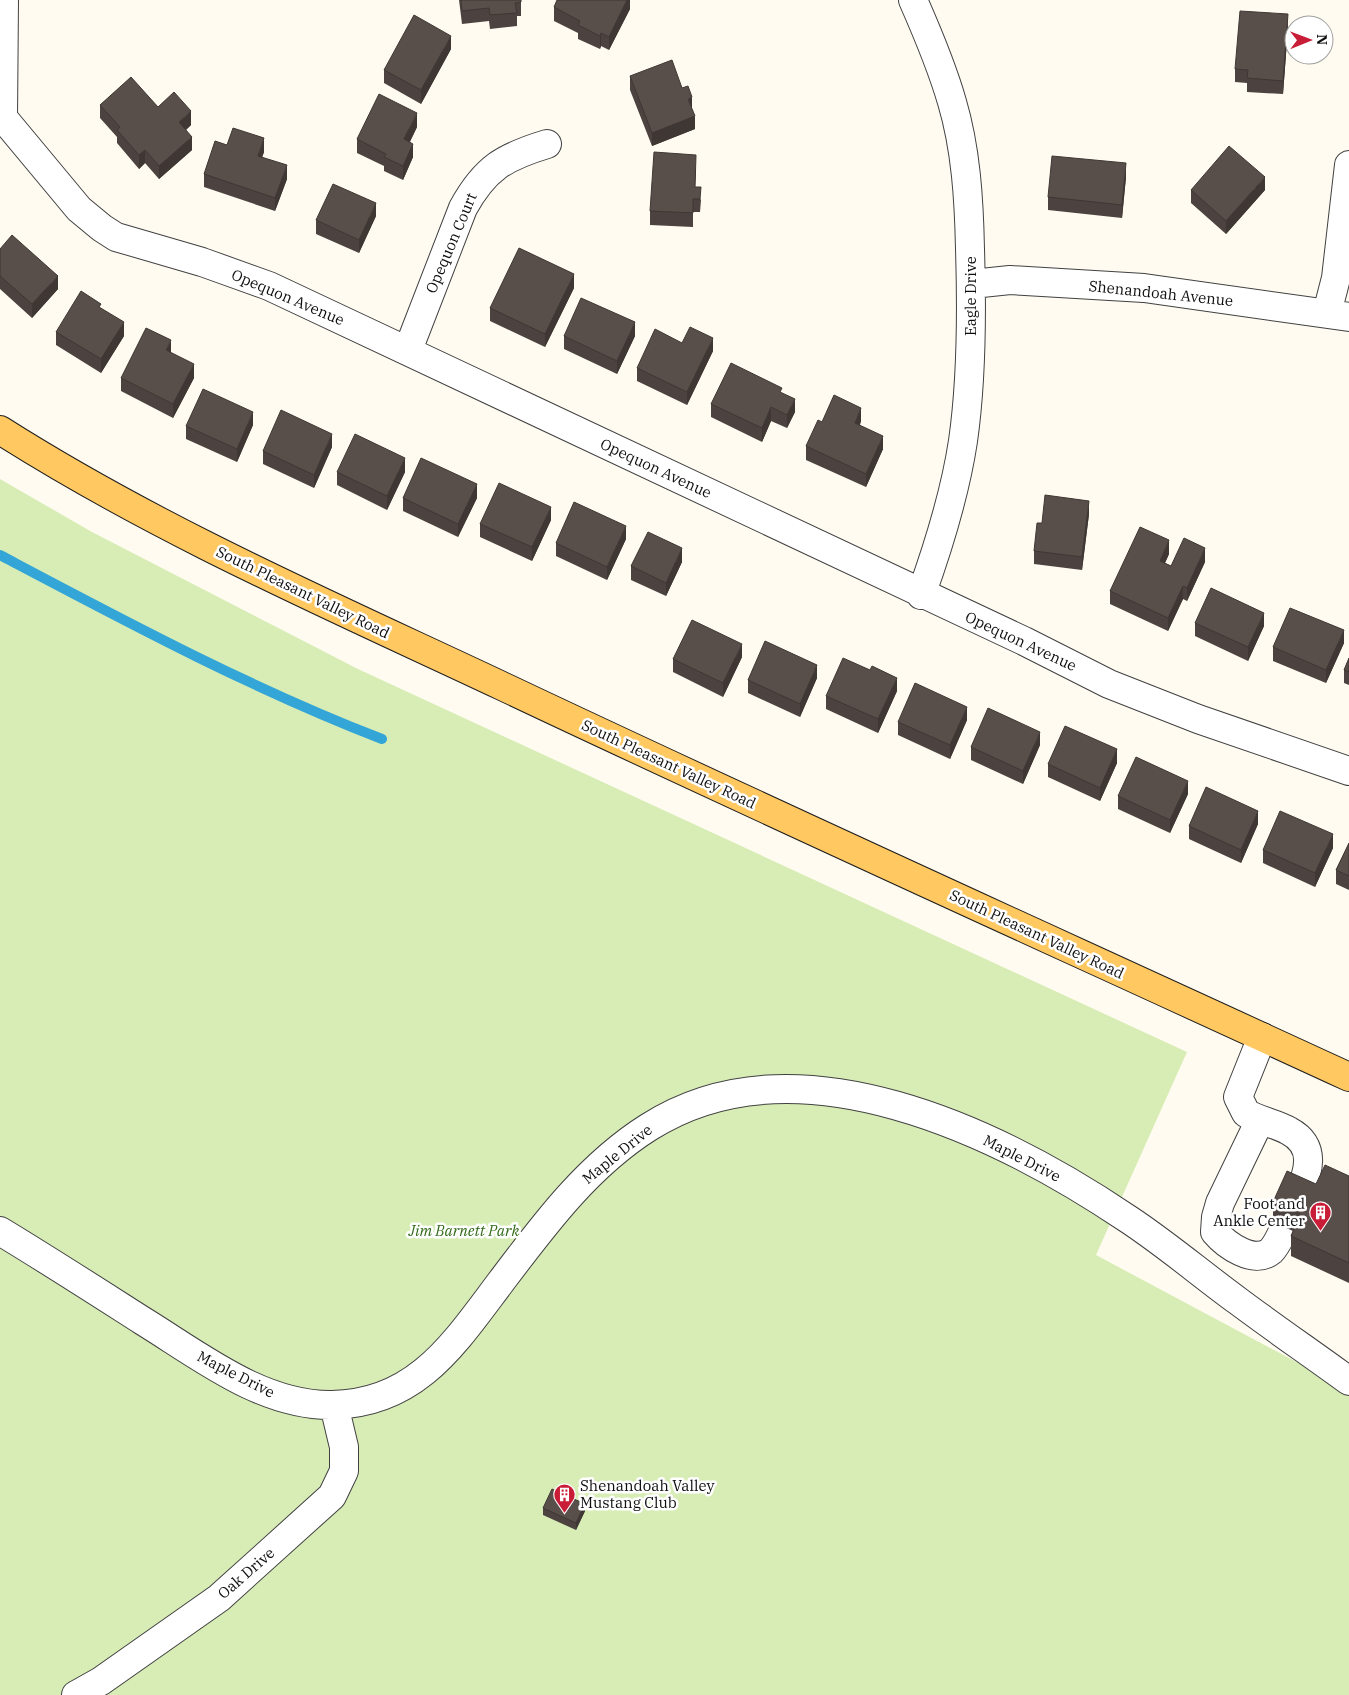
<svg xmlns="http://www.w3.org/2000/svg" width="1349" height="1695" font-family="'IBM Plex Serif',serif">
<rect width="100%" height="100%" fill="#fffbf0"/>
<path fill="#d8edb6" d="M 0,479 L 92,532 L 358,669 L 1187,1052 L 1096,1255 L 1349,1390 L 1349,1695 L 0,1695 Z"/>
<g fill="none" stroke-linecap="round" stroke-linejoin="round">
<path stroke="#33a5d6" stroke-width="10" d="M 0,555 C 125,621 250,688 382,739"/>
<defs>
<path id="minor" d="M 913,0 C 928,34 942,67 952,102 C 966,149 969,200 970,249 C 972,312 972,378 963,441 C 955,494 939,545 921,595
M 0,114 L 79,209 L 102,228 L 116,237 L 202,262 L 269,286 L 1024,641 L 1109,684 L 1198,719 L 1349,771
M 3,118 L 4,0
M 972,284 L 1010,280 L 1144,288 L 1349,317
M 1327,313 L 1336,278 L 1349,165
M 408,350 L 463,208 C 485,168 504,157 547,144
M 1262,1037 L 1238,1097 L 1246,1113 C 1259,1121 1275,1123 1289,1131 C 1317,1146 1309,1172 1298,1196
M 1260,1120 L 1220,1203 L 1216,1217 L 1215,1232 C 1226,1245 1254,1265 1271,1251 C 1277,1245 1281,1235 1285,1227
M 0,1231 C 48,1260 96,1291 143,1321 C 200,1356 262,1406 332,1405 C 416,1404 454,1344 500,1283 C 543,1226 587,1166 649,1127 C 797,1033 1000,1133 1128,1219 C 1166,1244 1201,1274 1238,1301 C 1274,1328 1312,1354 1349,1381
M 76,1695 L 101,1681 L 219,1598 L 332,1496 L 344,1471 L 344,1447 L 334,1405"/>
<path id="major" d="M 0,430 C 159,531 332,606 502,686 C 783,819 1067,947 1349,1077"/>
</defs>
<use href="#minor" stroke="#414141" stroke-width="30"/>
<use href="#major" stroke="#1f1f1f" stroke-width="30"/>
<use href="#minor" stroke="#fff" stroke-width="28"/>
<use href="#major" stroke="#ffc860" stroke-width="28"/>
</g>
<path fill="#4c4340" d="M 459,0 L 521,0 L 521,16 L 517,16 L 517,26 L 490,29 L 489,21 L 462,24 Z
M 630,0 L 630,9 L 609,50 L 601,46 L 600,49 L 578,39 L 578,33 L 554,21 L 554,7 Z
M 1288,28 L 1283,94 L 1247,92 L 1247,83 L 1235,82 L 1235,69 Z
M 451,49 L 421,104 L 384,83 L 384,70 Z
M 630,76 L 682,88 L 692,109 L 695,129 L 652,146 L 630,90 Z
M 100,105 L 191,125 L 186,130 L 192,150 L 159,179 L 145,163 L 139,169 L 117,143 L 117,137 L 100,118 Z
M 417,127 L 410,142 L 413,157 L 403,180 L 384,171 L 384,166 L 357,153 L 357,139 Z
M 227,145 L 264,152 L 262,157 L 287,179 L 275,211 L 204,187 L 204,174 Z
M 696,168 L 695,187 L 701,200 L 700,212 L 693,212 L 693,227 L 650,225 L 650,211 Z
M 1126,177 L 1122,218 L 1048,210 L 1048,197 Z
M 1191,190 L 1265,190 L 1226,234 L 1191,203 Z
M 376,216 L 359,253 L 316,234 L 316,220 Z
M 0,249 L 58,289 L 32,318 L 0,289 Z
M 574,288 L 545,347 L 490,321 L 490,308 Z
M 101,308 L 124,336 L 101,373 L 56,345 L 56,332 Z
M 564,336 L 635,336 L 617,374 L 564,349 Z
M 682,343 L 713,351 L 687,405 L 637,381 L 637,368 Z
M 171,353 L 194,378 L 173,418 L 121,391 L 121,378 Z
M 782,393 L 795,412 L 787,428 L 771,421 L 762,442 L 711,417 L 711,404 Z
M 861,421 L 860,425 L 883,449 L 866,487 L 806,460 L 806,446 L 822,422 Z
M 253,425 L 237,462 L 186,439 L 186,426 Z
M 332,447 L 314,488 L 263,464 L 263,451 Z
M 337,472 L 405,472 L 387,510 L 337,485 Z
M 403,498 L 477,498 L 458,537 L 403,511 Z
M 1089,514 L 1082,570 L 1034,564 L 1034,551 L 1042,523 Z
M 551,520 L 532,561 L 480,537 L 480,524 Z
M 626,539 L 607,580 L 556,556 L 556,543 Z
M 1169,554 L 1165,563 L 1171,566 L 1205,562 L 1187,601 L 1183,599 L 1168,631 L 1110,604 L 1110,591 Z
M 682,562 L 666,596 L 631,580 L 631,566 Z
M 1195,623 L 1264,626 L 1248,661 L 1195,636 Z
M 1344,643 L 1326,683 L 1273,661 L 1273,647 Z
M 742,657 L 723,697 L 673,672 L 673,659 Z
M 1349,658 L 1349,685 L 1344,683 L 1344,670 Z
M 870,670 L 897,691 L 878,733 L 826,709 L 826,696 Z
M 817,678 L 800,717 L 748,693 L 748,680 Z
M 967,720 L 950,759 L 898,735 L 898,722 Z
M 1040,745 L 1023,784 L 971,760 L 971,747 Z
M 1117,763 L 1100,801 L 1048,777 L 1048,764 Z
M 1188,794 L 1170,833 L 1118,809 L 1118,796 Z
M 1258,824 L 1241,863 L 1189,839 L 1189,826 Z
M 1349,843 L 1349,890 L 1336,884 L 1336,870 Z
M 1333,848 L 1315,887 L 1263,863 L 1263,850 Z
M 1349,1176 L 1349,1283 L 1291,1256 L 1291,1236 L 1293,1231 L 1273,1222 L 1273,1202 L 1316,1184 Z
M 543,1508 L 585,1511 L 576,1530 L 543,1515 Z"/>
<path fill="#3e3734" d="M 627,0 L 630,0 L 630,9 L 609,50 L 609,37 Z
M 1288,14 L 1288,28 L 1283,94 L 1283,81 Z
M 601,33 L 601,46 L 600,49 L 600,36 Z
M 451,36 L 451,49 L 421,104 L 421,90 Z
M 692,97 L 692,111 L 688,99 Z
M 191,111 L 191,125 L 179,136 L 179,122 Z
M 417,113 L 417,127 L 404,153 L 404,139 Z
M 695,116 L 695,129 L 652,146 L 652,133 Z
M 192,137 L 192,150 L 159,179 L 159,166 Z
M 264,138 L 264,152 L 258,169 L 258,156 Z
M 413,144 L 413,157 L 403,180 L 403,166 Z
M 145,150 L 145,163 L 139,169 L 139,155 Z
M 1126,163 L 1126,177 L 1122,218 L 1122,205 Z
M 287,165 L 287,179 L 275,211 L 275,198 Z
M 1265,177 L 1265,190 L 1226,234 L 1226,221 Z
M 376,203 L 376,216 L 359,253 L 359,240 Z
M 574,274 L 574,288 L 545,347 L 545,334 Z
M 58,276 L 58,289 L 32,318 L 32,304 Z
M 124,322 L 124,336 L 101,373 L 101,359 Z
M 635,322 L 635,336 L 617,374 L 617,361 Z
M 713,338 L 713,351 L 687,405 L 687,392 Z
M 171,340 L 171,354 L 166,350 Z
M 194,364 L 194,378 L 173,418 L 173,404 Z
M 795,399 L 795,412 L 787,428 L 787,415 Z
M 771,407 L 771,421 L 762,442 L 762,428 Z
M 861,408 L 861,421 L 855,436 L 855,423 Z
M 253,412 L 253,425 L 237,462 L 237,449 Z
M 332,434 L 332,447 L 314,488 L 314,475 Z
M 883,436 L 883,449 L 866,487 L 866,474 Z
M 405,458 L 405,472 L 387,510 L 387,496 Z
M 477,484 L 477,498 L 458,537 L 458,524 Z
M 1089,501 L 1089,514 L 1082,570 L 1082,557 Z
M 551,507 L 551,520 L 532,561 L 532,547 Z
M 626,526 L 626,539 L 607,580 L 607,567 Z
M 1169,540 L 1169,554 L 1160,574 L 1160,561 Z
M 682,548 L 682,562 L 666,596 L 666,583 Z
M 1205,548 L 1205,562 L 1187,601 L 1187,588 Z
M 1183,586 L 1183,599 L 1168,631 L 1168,618 Z
M 1264,613 L 1264,626 L 1248,661 L 1248,647 Z
M 1344,630 L 1344,643 L 1326,683 L 1326,670 Z
M 742,644 L 742,657 L 723,697 L 723,683 Z
M 817,665 L 817,678 L 800,717 L 800,704 Z
M 897,678 L 897,691 L 878,733 L 878,719 Z
M 967,707 L 967,720 L 950,759 L 950,745 Z
M 1040,732 L 1040,745 L 1023,784 L 1023,771 Z
M 1117,749 L 1117,763 L 1100,801 L 1100,788 Z
M 1188,781 L 1188,794 L 1170,833 L 1170,820 Z
M 1258,811 L 1258,824 L 1241,863 L 1241,850 Z
M 1333,834 L 1333,848 L 1315,887 L 1315,873 Z
M 585,1504 L 585,1511 L 576,1530 L 576,1523 Z"/>
<path fill="#584e4a" stroke="#3e3734" d="M 461,0 L 521,0 L 521,2 L 515,3 L 517,13 L 490,15 L 489,8 L 462,11 Z
M 557,0 L 627,0 L 609,37 L 601,33 L 600,36 L 578,25 L 580,21 L 554,7 Z
M 1240,11 L 1288,14 L 1283,81 L 1247,78 L 1248,70 L 1235,69 Z
M 414,15 L 451,36 L 421,90 L 384,70 Z
M 672,60 L 682,88 L 688,86 L 692,97 L 688,99 L 695,116 L 652,133 L 630,76 Z
M 131,77 L 158,107 L 174,92 L 191,111 L 179,122 L 192,137 L 159,166 L 145,150 L 139,155 L 117,130 L 120,127 L 100,105 Z
M 379,94 L 417,113 L 404,139 L 413,144 L 403,166 L 384,157 L 386,154 L 357,139 Z
M 233,128 L 264,138 L 258,156 L 287,165 L 275,198 L 204,174 L 215,141 L 227,145 Z
M 1229,146 L 1265,177 L 1226,221 L 1191,190 Z
M 654,152 L 696,155 L 695,187 L 701,187 L 700,199 L 693,199 L 693,213 L 650,211 Z
M 1052,156 L 1126,163 L 1122,205 L 1048,197 Z
M 333,184 L 376,203 L 359,240 L 316,220 Z
M 12,235 L 58,276 L 32,304 L 0,276 L 0,249 Z
M 519,248 L 574,274 L 545,334 L 490,308 Z
M 81,291 L 101,304 L 99,307 L 124,322 L 101,359 L 56,332 Z
M 581,298 L 635,322 L 617,361 L 564,336 Z
M 690,327 L 713,338 L 687,392 L 637,368 L 655,329 L 682,343 Z
M 146,328 L 171,340 L 166,350 L 194,364 L 173,404 L 121,378 Z
M 731,363 L 782,388 L 780,392 L 795,399 L 787,415 L 771,407 L 762,428 L 711,404 Z
M 203,389 L 253,412 L 237,449 L 186,426 Z
M 834,395 L 861,408 L 855,423 L 883,436 L 866,474 L 806,446 L 818,420 L 822,422 Z
M 281,410 L 332,434 L 314,475 L 263,451 Z
M 355,434 L 405,458 L 387,496 L 337,472 Z
M 421,458 L 477,484 L 458,524 L 403,498 Z
M 499,483 L 551,507 L 532,547 L 480,524 Z
M 1045,495 L 1089,501 L 1082,557 L 1034,551 L 1037,523 L 1042,523 Z
M 574,502 L 626,526 L 607,567 L 556,543 Z
M 1140,527 L 1169,540 L 1160,561 L 1171,566 L 1184,538 L 1205,548 L 1187,588 L 1183,586 L 1168,618 L 1110,591 Z
M 648,532 L 682,548 L 666,583 L 631,566 Z
M 1211,588 L 1264,613 L 1248,647 L 1195,623 Z
M 1290,608 L 1344,630 L 1326,670 L 1273,647 Z
M 692,620 L 742,644 L 723,683 L 673,659 Z
M 765,641 L 817,665 L 800,704 L 748,680 Z
M 843,658 L 870,670 L 872,666 L 897,678 L 878,719 L 826,696 Z
M 1349,658 L 1349,672 L 1344,670 Z
M 915,683 L 967,707 L 950,745 L 898,722 Z
M 988,708 L 1040,732 L 1023,771 L 971,747 Z
M 1065,726 L 1117,749 L 1100,788 L 1048,764 Z
M 1136,757 L 1188,781 L 1170,820 L 1118,796 Z
M 1206,787 L 1258,811 L 1241,850 L 1189,826 Z
M 1280,811 L 1333,834 L 1315,873 L 1263,850 Z
M 1349,843 L 1349,876 L 1336,870 Z
M 1325,1165 L 1349,1176 L 1349,1263 L 1291,1236 L 1300,1214 L 1273,1202 L 1287,1171 L 1316,1184 Z
M 552,1489 L 585,1504 L 576,1523 L 543,1508 Z"/>
<defs>
<symbol id="building-pin" viewBox="-11 -11 22 30"><path d="M0 17L-7.5 6A9.5 9.5 0 1 1 7.5 6Z" fill="#c91c36" stroke="#fff"/><path d="M-4-6H4V6H1V3H-1V6H-4ZM-2.5-4.3h1.7v1.8h-1.7ZM.8-4.3h1.7v1.8H.8ZM-2.5-1h1.7V.8h-1.7ZM.8-1h1.7V.8H.8Z" fill="#fff"/></symbol>
</defs>
<g fill-rule="evenodd">
<use href="#building-pin" x="1308" y="1200" width="25" height="34"/>
<use href="#building-pin" x="552" y="1482" width="25" height="34"/>
</g>
<g text-anchor="middle" dominant-baseline="central" stroke-width="5" stroke-linejoin="round" paint-order="stroke">
<g font-size="15" fill="#0e0e0e" stroke="#fff">
<text transform="translate(451 243) rotate(-67)">Opequon Court</text>
<text transform="translate(1161 293) rotate(6)">Shenandoah Avenue</text>
<text transform="translate(970 296) rotate(-90)">Eagle Drive</text>
<text transform="translate(288 297) rotate(23)">Opequon Avenue</text>
<text transform="translate(656 468) rotate(25)">Opequon Avenue</text>
<text transform="translate(303 592) rotate(26)">South Pleasant Valley Road</text>
<text transform="translate(1021 641) rotate(25)">Opequon Avenue</text>
<text transform="translate(669 764) rotate(25)">South Pleasant Valley Road</text>
<text transform="translate(1037 934) rotate(25)">South Pleasant Valley Road</text>
<text transform="translate(617 1154) rotate(-39)">Maple Drive</text>
<text transform="translate(1022 1158) rotate(27)">Maple Drive</text>
<text transform="translate(236 1374) rotate(27)">Maple Drive</text>
<text transform="translate(246 1573) rotate(-41)">Oak Drive</text>
</g>
<g font-size="15" fill="#0e0e0e" stroke="#fff" text-anchor="end">
<text x="1305" y="1203">Foot and<tspan x="1305" dy="17">Ankle Center</tspan></text>
<text x="580" y="1485" text-anchor="start">Shenandoah Valley<tspan x="580" dy="17">Mustang Club</tspan></text>
</g>
<g font-size="15" font-style="italic" fill="#336b1a" stroke="#fff">
<text x="464" y="1230">Jim Barnett Park</text>
</g>
</g>
<g transform="translate(1309 40) rotate(89)"><circle r="24" fill="#ffffff" stroke="#9f9f9f"/>
<path d="M0-4L9 19L0 12L-9 19Z" fill="#c91c36"/>
<text y="-8" font-size="14" font-weight="bold" text-anchor="middle" fill="#0e0e0e">N</text>
</g>
</svg>
